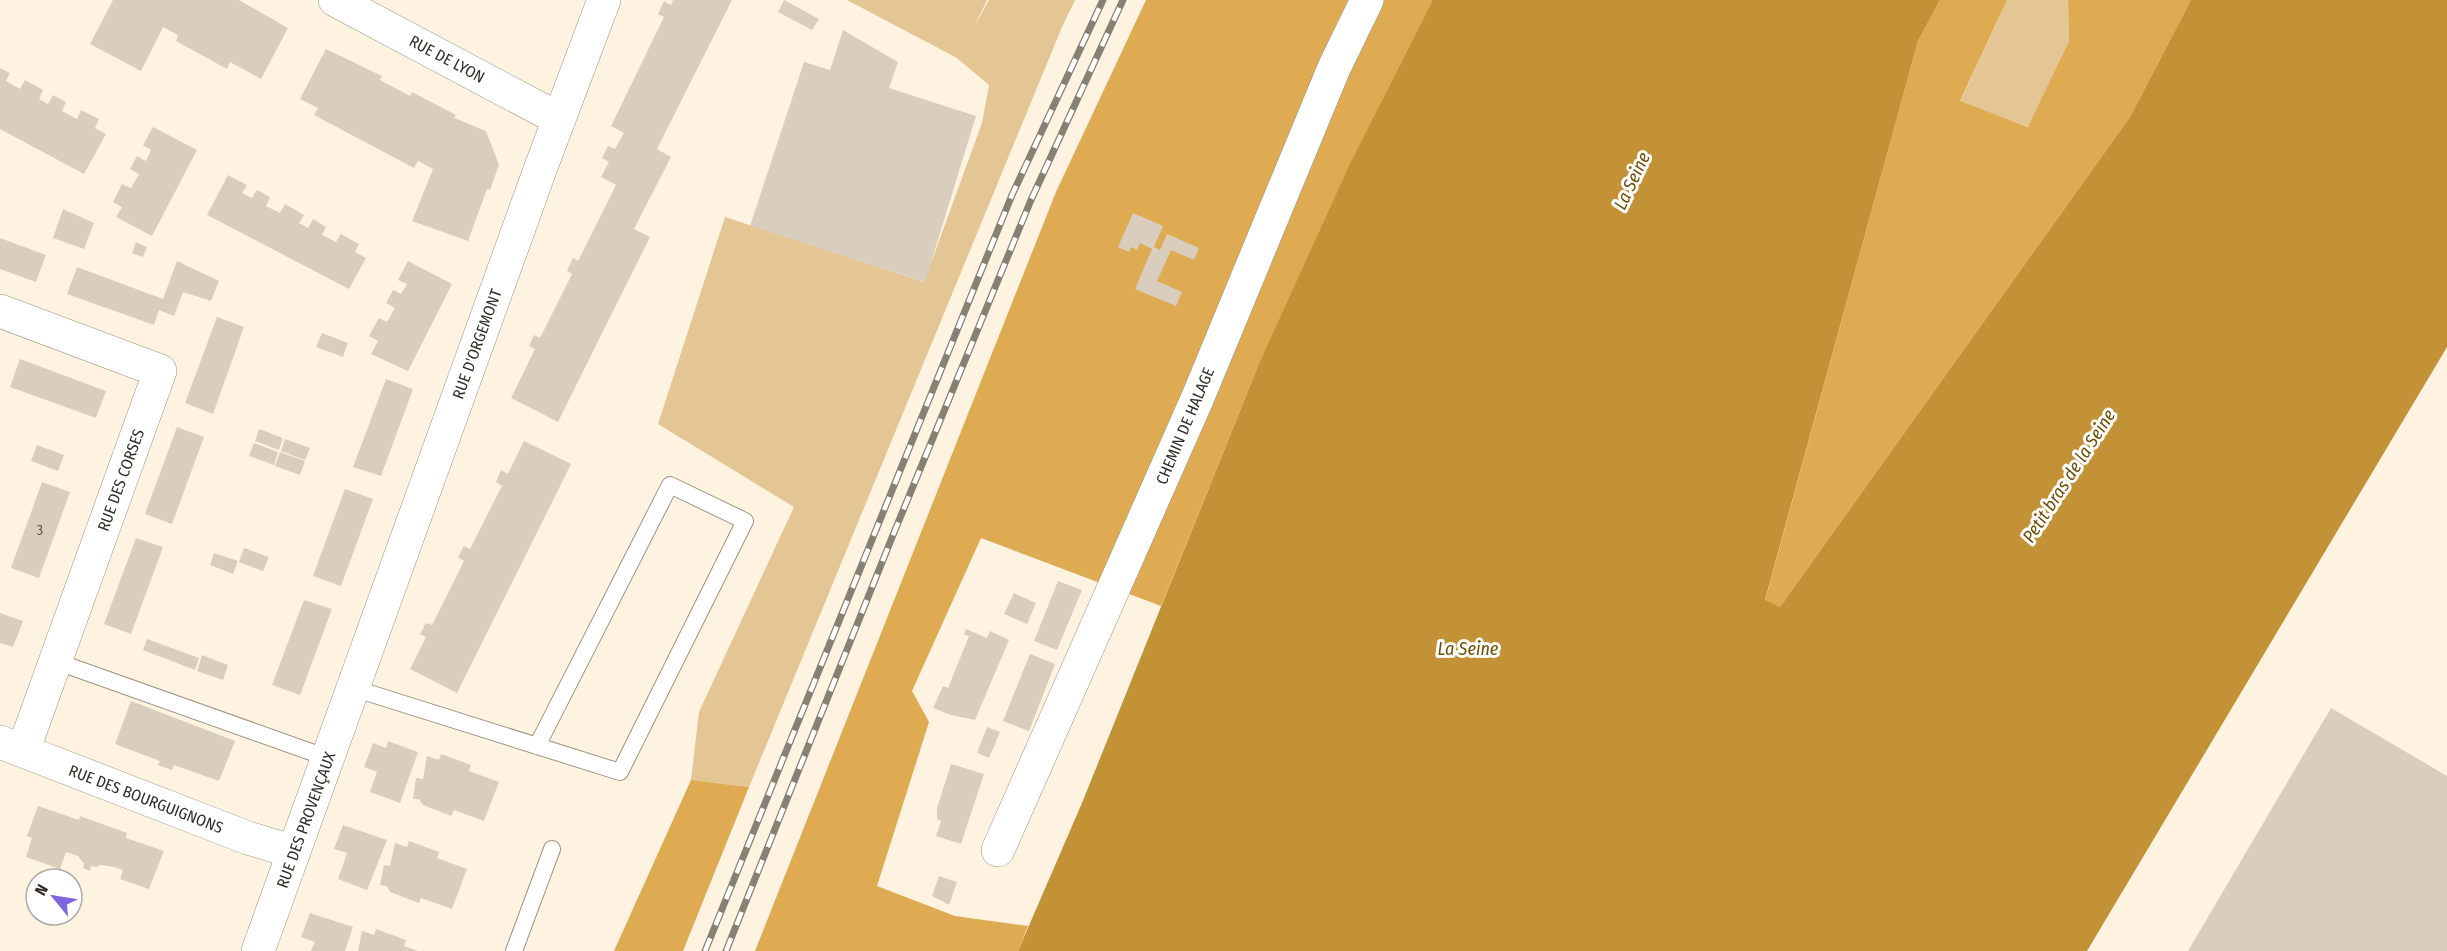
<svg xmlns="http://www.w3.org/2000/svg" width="2447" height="951" font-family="'Fira Sans Condensed',sans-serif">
<rect width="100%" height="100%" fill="#fef3e1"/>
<path fill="#e4c594" d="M 847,0 L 987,0 L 973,29 L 989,0 L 1075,0 L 1062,27 L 749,787 L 691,780 L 699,712 L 794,507 L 658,424 L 725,217 L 924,282 L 982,123 L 989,85 L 957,58 Z
M 2007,0 L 2068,0 L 2069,41 L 2029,127 L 1960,102 Z"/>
<path fill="#deaa52" d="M 1146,0 L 1436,0 L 1258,366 L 1161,606 L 981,538 L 912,691 L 929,722 L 877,886 L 955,916 L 1028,926 L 1018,951 L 755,951 L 1056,192 Z
M 1940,0 L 2007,0 L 1960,101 L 2028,127 L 2069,41 L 2068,0 L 2191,0 L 2130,117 L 1780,607 L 1765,601 L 1918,41 Z
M 691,780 L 749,787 L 683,951 L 614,951 Z"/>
<path fill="#c39136" d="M 1433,0 L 1940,0 L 1918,41 L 1765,600 L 1780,607 L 2130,117 L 2191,0 L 2447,0 L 2447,347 L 2087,951 L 1018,951 L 1082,803 L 1258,366 L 1350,164 Z"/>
<path fill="#d9cebd" d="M 113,0 L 239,0 L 288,28 L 261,79 L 230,62 L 227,69 L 176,41 L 178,35 L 163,27 L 141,71 L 90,44 Z
M 673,0 L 732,0 L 657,149 L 671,157 L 634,229 L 650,237 L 558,422 L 511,398 L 535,349 L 529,346 L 534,335 L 540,338 L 572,274 L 567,271 L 573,258 L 578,261 L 616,185 L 601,177 L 609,162 L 602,158 L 608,146 L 615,149 L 624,133 L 611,126 L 664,17 L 658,14 L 664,1 L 671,5 Z
M 784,0 L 819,19 L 812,30 L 778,12 Z
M 843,30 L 898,62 L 889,88 L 976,116 L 925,282 L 750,226 L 804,62 L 830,70 Z
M 326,49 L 382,76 L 380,80 L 410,96 L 412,92 L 456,115 L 454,118 L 486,131 L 499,165 L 490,190 L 487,189 L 468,241 L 412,221 L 433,169 L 418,161 L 414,168 L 314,115 L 318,108 L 300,99 Z
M 0,68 L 10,73 L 6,81 L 20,89 L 25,80 L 43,90 L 39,99 L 48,104 L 53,95 L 66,102 L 62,111 L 77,119 L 81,110 L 99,119 L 95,128 L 106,134 L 84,174 L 0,129 Z
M 153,127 L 197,150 L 152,236 L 116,217 L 122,207 L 113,202 L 122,184 L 131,188 L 139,174 L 130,169 L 137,156 L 146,161 L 151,150 L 143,145 Z
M 228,175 L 247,185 L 242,193 L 252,198 L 257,190 L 270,197 L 266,206 L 280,213 L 285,204 L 304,215 L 299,223 L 308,228 L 313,219 L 326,227 L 322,235 L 336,242 L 341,234 L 359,244 L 355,252 L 366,258 L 349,289 L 207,215 Z
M 63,209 L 94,223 L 84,249 L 53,238 Z
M 1133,213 L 1163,226 L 1154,247 L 1160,250 L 1167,234 L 1199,248 L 1194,260 L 1171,250 L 1157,281 L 1182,292 L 1176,306 L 1135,289 L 1152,249 L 1140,243 L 1137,250 L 1131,247 L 1129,252 L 1118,247 Z
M 0,238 L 46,255 L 36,282 L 0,269 Z
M 136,242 L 147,247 L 143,257 L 132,253 Z
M 177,261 L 219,281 L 211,301 L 183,292 L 174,316 L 159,310 L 154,325 L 67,294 L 77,267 L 163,299 Z
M 408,261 L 452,284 L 408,371 L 371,354 L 378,341 L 369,336 L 379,318 L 387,322 L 395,308 L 386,303 L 393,290 L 401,294 L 407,284 L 398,280 Z
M 217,317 L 244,327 L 213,414 L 185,403 Z
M 322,333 L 348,343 L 343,357 L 316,347 Z
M 20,359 L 106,391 L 96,418 L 10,387 Z
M 386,379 L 413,389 L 381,476 L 353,467 Z
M 177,427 L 204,437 L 172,524 L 145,514 Z
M 259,429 L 283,438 L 279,450 L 255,441 Z
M 285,439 L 310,448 L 305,460 L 281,451 Z
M 524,441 L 571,464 L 457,693 L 410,669 L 426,637 L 420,634 L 426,623 L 432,625 L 464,561 L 458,557 L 464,546 L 470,549 L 502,486 L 496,482 L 501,470 L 508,474 Z
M 254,443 L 278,452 L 274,465 L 249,456 Z
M 37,445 L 64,455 L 58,471 L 31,461 Z
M 280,452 L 305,461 L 300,475 L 275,466 Z
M 42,482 L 70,492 L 39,578 L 11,568 Z
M 345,489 L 373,499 L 341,586 L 313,576 Z
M 136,538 L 163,547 L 131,634 L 104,624 Z
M 244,548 L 269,557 L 263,571 L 239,562 Z
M 214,553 L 238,561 L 233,574 L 210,565 Z
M 1058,581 L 1082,590 L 1057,650 L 1034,641 Z
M 1014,593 L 1036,603 L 1027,624 L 1004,614 Z
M 304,600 L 332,609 L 300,695 L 272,685 Z
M 0,613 L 23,621 L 13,647 L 0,643 Z
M 966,629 L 987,638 L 990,631 L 1009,640 L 975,720 L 951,715 L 933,708 L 943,686 L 948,688 L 969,636 L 964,634 Z
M 147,639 L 199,658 L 195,670 L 143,650 Z
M 1030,654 L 1055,664 L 1029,731 L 1003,721 Z
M 202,655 L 228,665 L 223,680 L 197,671 Z
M 131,701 L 235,741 L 219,781 L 174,765 L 172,770 L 158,765 L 160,761 L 115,744 Z
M 2331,708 L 2447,776 L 2447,951 L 2188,951 Z
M 987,727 L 1000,732 L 989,758 L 977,753 Z
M 388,741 L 418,752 L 400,803 L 370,792 L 377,772 L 364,767 L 373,743 L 386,748 Z
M 441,754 L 471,765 L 469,771 L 499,782 L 484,821 L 454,810 L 451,816 L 423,805 L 419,799 L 413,799 L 416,778 L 423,779 L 427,756 L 439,760 Z
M 951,764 L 984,774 L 961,844 L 936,836 L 941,821 L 937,819 L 937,808 Z
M 38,806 L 79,820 L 80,816 L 127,833 L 126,838 L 164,851 L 149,889 L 120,879 L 123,870 L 114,867 L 101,865 L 96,867 L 91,866 L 90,871 L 83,868 L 84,864 L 78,856 L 66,852 L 60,869 L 26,857 L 32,838 L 27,836 Z
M 343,825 L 387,840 L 367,890 L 338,879 L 347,853 L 334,849 Z
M 409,841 L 439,852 L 437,858 L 467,869 L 452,909 L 421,898 L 419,903 L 390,892 L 387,886 L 380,885 L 384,865 L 390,866 L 395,843 L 407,847 Z
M 939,876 L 957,882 L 949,905 L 932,896 Z
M 310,913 L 353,927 L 345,951 L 311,951 L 315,942 L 301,937 Z
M 376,929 L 406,940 L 404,946 L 418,951 L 358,951 L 362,931 L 374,935 Z"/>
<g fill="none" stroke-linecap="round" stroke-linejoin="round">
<defs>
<path id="service" d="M 55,661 L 328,758
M 353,688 L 620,772 L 745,521 L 670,485 L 537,746
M 514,951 L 552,849"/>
<path id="minor" d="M 335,0 L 559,119
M 0,311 L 160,371 L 23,751
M 0,742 L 248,838 L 294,852
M 998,850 L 1198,397 L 1334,68 L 1367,0
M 258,951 L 541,167 L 604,0"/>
</defs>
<use href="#service" stroke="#9e9383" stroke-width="18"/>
<use href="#minor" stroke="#9e9383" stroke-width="34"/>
<use href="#service" stroke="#fff" stroke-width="16"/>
<use href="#minor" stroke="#fff" stroke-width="33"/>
<defs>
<path id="rail" d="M 705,951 L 1012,195 L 1103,0
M 726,951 L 893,535 L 1031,200 L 1123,0"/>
</defs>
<use href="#rail" stroke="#878074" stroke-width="7"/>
<use href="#rail" stroke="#fff" stroke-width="4.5" stroke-dasharray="14" stroke-linecap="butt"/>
</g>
<g text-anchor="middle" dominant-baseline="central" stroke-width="6" stroke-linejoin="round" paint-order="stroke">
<g font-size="14" fill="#5c564c">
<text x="40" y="530">3</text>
</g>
<g font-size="16" fill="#322e27" stroke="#fff">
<text transform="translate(447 59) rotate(28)">RUE DE LYON</text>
<text transform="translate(477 344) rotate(-70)">RUE D'ORGEMONT</text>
<text transform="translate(1185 426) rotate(-67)">CHEMIN DE HALAGE</text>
<text transform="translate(121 480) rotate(-70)">RUE DES CORSES</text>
<text transform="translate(146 799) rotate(21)">RUE DES BOURGUIGNONS</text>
<text transform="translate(306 820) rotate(-70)">RUE DES PROVENÇAUX</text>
</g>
<g font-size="18" font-style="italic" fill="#6f4d03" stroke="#fff">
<text transform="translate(1632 181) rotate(-65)">La Seine</text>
<text transform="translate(2069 476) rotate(-57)">Petit bras de la Seine</text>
<text x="1468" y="649">La Seine</text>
</g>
</g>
<g transform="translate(54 897) rotate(300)"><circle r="28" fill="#ffffff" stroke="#adaba9" stroke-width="1.5"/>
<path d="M0-4.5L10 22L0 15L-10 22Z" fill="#7d65e0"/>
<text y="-9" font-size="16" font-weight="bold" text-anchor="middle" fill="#322e27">N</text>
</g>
</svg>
